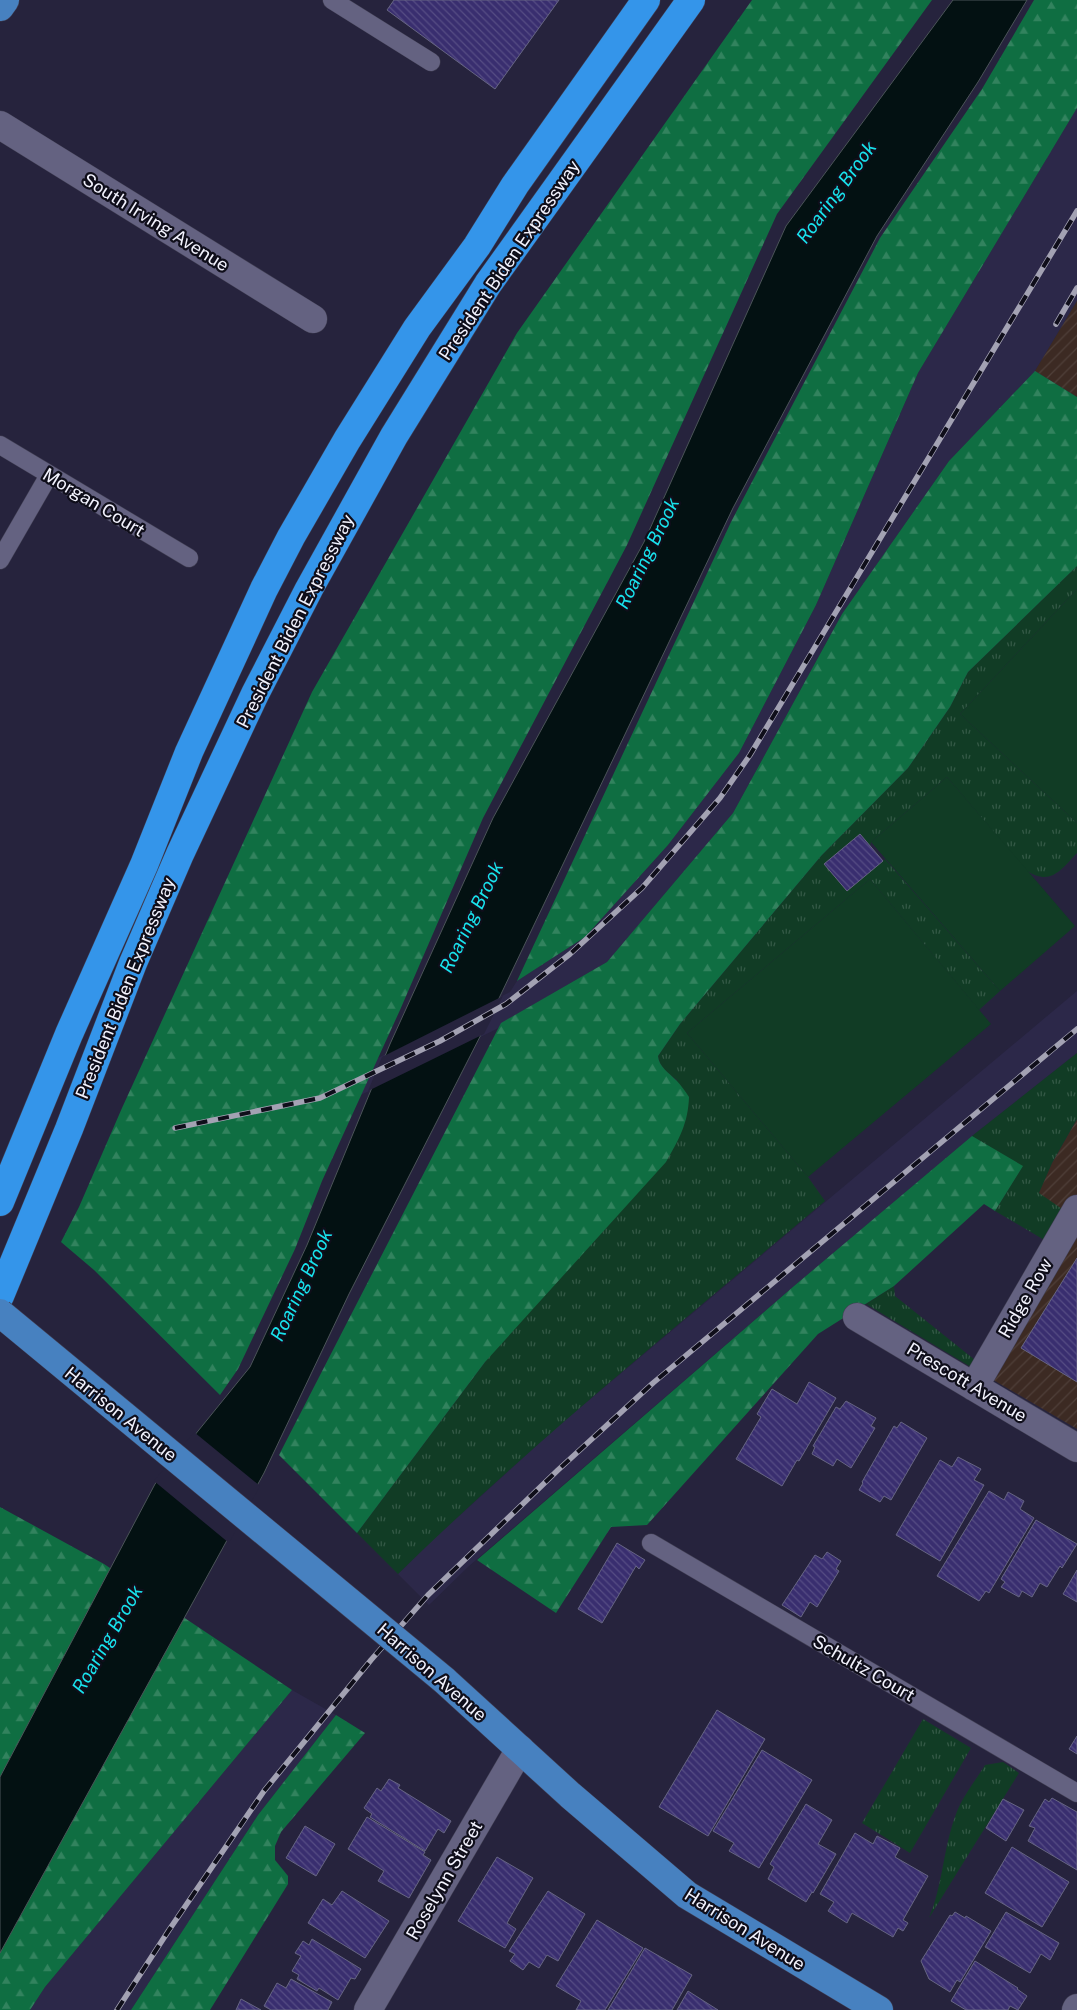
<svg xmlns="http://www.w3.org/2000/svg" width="1077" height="2010" font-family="'Public Sans',sans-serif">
<defs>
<pattern id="industrial-furrows" width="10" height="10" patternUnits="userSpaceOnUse" patternTransform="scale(1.25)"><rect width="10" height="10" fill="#3c2a23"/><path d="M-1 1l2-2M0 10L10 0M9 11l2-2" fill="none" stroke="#4f3f39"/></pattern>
<pattern id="grass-tufts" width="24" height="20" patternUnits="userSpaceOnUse" patternTransform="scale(1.25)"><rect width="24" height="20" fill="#113c25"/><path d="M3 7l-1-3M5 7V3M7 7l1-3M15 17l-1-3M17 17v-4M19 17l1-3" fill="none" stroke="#345946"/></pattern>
<pattern id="forest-firs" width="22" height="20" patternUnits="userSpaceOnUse" patternTransform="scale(1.25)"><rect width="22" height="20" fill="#0f6e42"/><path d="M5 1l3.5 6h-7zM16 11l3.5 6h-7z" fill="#32835e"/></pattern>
<pattern id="building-back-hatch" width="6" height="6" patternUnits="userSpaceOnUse" patternTransform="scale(1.25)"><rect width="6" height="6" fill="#392e6f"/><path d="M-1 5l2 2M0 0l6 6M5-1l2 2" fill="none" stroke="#564d84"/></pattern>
</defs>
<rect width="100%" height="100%" fill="#26233d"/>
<path fill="#2c2849" d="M 1077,108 L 1077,301 L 1035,371 L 949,461 L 842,614 L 733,813 L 607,962 L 510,1018 L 509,1023 L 336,1107 L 324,1085 L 510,992 L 517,981 L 585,937 L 668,845 L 739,753 L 816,605 L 918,373 Z
M 1077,991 L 1077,1053 L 972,1136 L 794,1286 L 469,1566 L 429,1605 L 398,1574 L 437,1536 L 557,1427 Z
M 292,1690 L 336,1715 L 258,1815 L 131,2010 L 30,2010 L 45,1987 Z"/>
<path fill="url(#industrial-furrows)" d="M 1077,301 L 1077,397 L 1035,371 Z
M 1077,1119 L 1077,1429 L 971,1367 L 1064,1211 L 1038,1194 L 1052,1163 Z"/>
<path fill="url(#grass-tufts)" d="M 1077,566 L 1077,589 L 960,714 L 1077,823 L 1077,853 C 1061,870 1051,886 1027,871 L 947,777 L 871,842 L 870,846 L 860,834 L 824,864 L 847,891 L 885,859 L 1000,991 L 979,1010 L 870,879 L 687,1033 L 808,1177 L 825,1201 C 681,1323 533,1442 398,1574 L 357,1533 L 485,1362 L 677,1080 C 669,1074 659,1067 658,1056 L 680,1024 L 821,856 L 908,768 L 950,707 L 968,672 Z
M 1077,1053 L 1077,1119 L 1052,1163 L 1039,1193 L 1065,1211 L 1046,1241 L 995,1211 L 1022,1167 L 972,1136 Z
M 894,1286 L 895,1296 L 975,1360 L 971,1367 L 866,1304 Z
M 923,1719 L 971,1748 L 910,1853 L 862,1823 Z
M 1003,1762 L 1019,1773 L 929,1918 C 943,1885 943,1848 956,1814 C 962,1797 976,1780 985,1765 Z"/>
<path fill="url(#forest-firs)" d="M 752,0 L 932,0 L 777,214 L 627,545 L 483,818 L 400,1010 L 322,1181 L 295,1249 L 238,1369 L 220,1395 L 94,1270 L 61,1242 L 79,1207 L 122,1108 L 312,692 L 517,333 Z
M 1034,0 L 1077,0 L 1077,108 L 918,373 L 816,605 L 739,753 L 668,845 L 585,937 L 517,981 L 731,522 L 880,238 L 982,89 Z
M 1035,371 L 1077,397 L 1077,566 L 968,672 L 950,707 L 908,768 L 821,856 L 680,1024 L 658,1056 C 659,1067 669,1073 676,1080 C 681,1085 685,1091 689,1097 C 688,1124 679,1139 666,1162 L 485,1362 L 357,1533 L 279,1455 L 501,1023 L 607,962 L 733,813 L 842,614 L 949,461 Z
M 972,1136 L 1023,1166 L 995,1211 L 984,1204 L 894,1286 L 818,1334 L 647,1525 L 611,1527 L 556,1613 L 477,1560 L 794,1286 Z
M 0,1507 L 104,1564 L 292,1690 L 45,1987 L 30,2010 L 0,2010 Z
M 336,1715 L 365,1733 L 281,1832 L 275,1846 L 275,1860 L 288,1876 L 288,1884 L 210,2010 L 131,2010 L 258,1815 Z"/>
<path fill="#113c25" d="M 1077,589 L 1077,823 L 960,714 Z
M 947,777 L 1075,926 L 1000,991 L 871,842 Z
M 870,879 L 991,1024 L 808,1177 L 687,1033 Z"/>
<path fill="#031112" stroke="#4b5458" d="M 953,0 L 1027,0 L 978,82 L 877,236 L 733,508 L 491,1015 L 349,1294 L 264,1473 L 0,1953 L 0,1777 L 155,1484 L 250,1367 L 307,1245 L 390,1044 L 493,818 L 644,542 L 786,226 Z"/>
<path fill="#26233d" d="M 503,996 L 484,1034 L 368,1091 L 382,1057 Z
M 194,1432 L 260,1486 L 229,1543 L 154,1481 Z"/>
<path fill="url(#building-back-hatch)" stroke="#666583" d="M 394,0 L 559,0 L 495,89 L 387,10 Z
M 860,834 L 883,861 L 847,891 L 824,864 Z
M 1077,1258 L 1077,1382 L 1021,1348 Z
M 809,1382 L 836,1398 L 799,1461 L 797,1460 L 782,1486 L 736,1459 L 761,1417 L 757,1414 L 772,1389 L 797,1404 Z
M 846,1401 L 876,1418 L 871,1426 L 875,1428 L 851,1468 L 837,1459 L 833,1466 L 812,1454 L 815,1447 L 813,1446 L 836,1407 L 840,1409 Z
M 901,1422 L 927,1438 L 891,1500 L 884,1496 L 880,1502 L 859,1490 L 863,1483 L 862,1482 L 894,1426 L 897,1428 Z
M 958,1457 L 981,1469 L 974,1480 L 984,1485 L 940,1561 L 896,1535 L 940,1460 L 952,1467 Z
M 989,1491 L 1004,1500 L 1008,1492 L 1024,1501 L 1020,1509 L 1034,1518 L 989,1593 L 986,1591 L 979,1601 L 937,1576 Z
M 1036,1520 L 1077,1544 L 1062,1568 L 1060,1566 L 1047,1587 L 1040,1583 L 1032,1597 L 1022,1591 L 1019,1597 L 1001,1587 L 1005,1582 L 1001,1579 Z
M 617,1543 L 645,1560 L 639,1569 L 636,1566 L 602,1623 L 578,1609 Z
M 827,1552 L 841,1561 L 836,1569 L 839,1571 L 817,1607 L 810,1602 L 801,1617 L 782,1605 L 815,1555 L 822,1559 Z
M 1077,1570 L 1077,1602 L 1063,1594 Z
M 717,1710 L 765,1739 L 708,1836 L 659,1807 Z
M 1077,1736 L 1077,1754 L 1069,1749 Z
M 762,1750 L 812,1780 L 759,1868 L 729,1851 L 734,1843 L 713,1831 Z
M 389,1779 L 400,1785 L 398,1788 L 451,1821 L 444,1833 L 438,1829 L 425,1851 L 370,1817 L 372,1814 L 364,1808 L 377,1788 L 381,1791 Z
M 1052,1798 L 1077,1812 L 1077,1870 L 1028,1841 L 1035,1828 L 1029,1826 L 1045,1799 L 1049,1802 Z
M 1003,1799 L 1024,1810 L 1006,1841 L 986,1828 Z
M 806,1804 L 832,1820 L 818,1844 L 836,1854 L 813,1893 L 812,1892 L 806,1902 L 768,1879 L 774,1867 L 770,1864 Z
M 367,1817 L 425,1852 L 423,1855 L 431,1860 L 409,1898 L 378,1881 L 384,1871 L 348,1849 Z
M 305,1826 L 335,1844 L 316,1876 L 286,1858 Z
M 855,1833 L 873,1844 L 877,1836 L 900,1848 L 895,1857 L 928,1876 L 903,1920 L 908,1923 L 903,1931 L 898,1928 L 893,1937 L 852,1913 L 847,1923 L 828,1911 L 834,1902 L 820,1894 Z
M 1012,1847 L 1069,1882 L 1042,1927 L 985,1893 Z
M 497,1857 L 533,1878 L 507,1923 L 516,1929 L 505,1948 L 458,1921 Z
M 342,1891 L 389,1921 L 365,1958 L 308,1923 L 323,1899 L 332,1905 Z
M 548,1891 L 585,1914 L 558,1961 L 547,1955 L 539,1968 L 529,1962 L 523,1970 L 510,1961 L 515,1954 L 509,1951 Z
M 955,1912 L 965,1918 L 966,1916 L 991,1931 L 960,1982 L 957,1980 L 950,1992 L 929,1979 L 921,1961 L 950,1915 L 952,1916 Z
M 1006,1912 L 1059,1943 L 1050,1960 L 1041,1954 L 1030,1973 L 985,1947 Z
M 597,1920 L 643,1948 L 605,2010 L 576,2010 L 581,2001 L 556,1986 Z
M 312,1939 L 361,1969 L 355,1979 L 351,1978 L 338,2000 L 319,1988 L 317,1991 L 297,1979 L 299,1975 L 292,1971 L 301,1956 L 295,1953 L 303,1941 L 309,1945 Z
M 645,1948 L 692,1975 L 672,2010 L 608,2010 Z
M 975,1961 L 1018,1988 L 1017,1989 L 1027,1996 L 1018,2010 L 1010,2006 L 1008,2010 L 966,2010 L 951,2001 Z
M 291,1979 L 332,2002 L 328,2010 L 271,2010 L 264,2006 L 277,1983 L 286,1988 Z
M 688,1991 L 718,2010 L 677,2010 Z
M 241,1999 L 261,2010 L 236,2010 Z"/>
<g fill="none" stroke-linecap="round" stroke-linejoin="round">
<defs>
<path id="lane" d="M 332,0 L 431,62
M 0,445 L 189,558
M 0,560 L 49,475
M 651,1543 L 1077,1793"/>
<path id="street" d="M 0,125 L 313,319
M 857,1317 L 1077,1448
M 974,1387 L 1077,1209
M 368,2010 L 520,1749
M 1076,2010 L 1077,2008"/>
<path id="primary" d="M 0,7 L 5,0
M 444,1680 L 570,1795 L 687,1895 L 879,2010"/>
<path id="highway" d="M 0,1202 L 69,1034 L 144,865 L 189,752 L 264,589 L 291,537 L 347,440 L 417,328 L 477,246 L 515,185 L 646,0
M 0,1296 L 69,1129 L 133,963 L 180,854 L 255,694 L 309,589 L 394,436 L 488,284 L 691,0"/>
</defs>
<use href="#lane" stroke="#413f53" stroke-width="19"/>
<use href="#street" stroke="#413f53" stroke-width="29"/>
<use href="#primary" stroke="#413f53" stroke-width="29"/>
<use href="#highway" stroke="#413f53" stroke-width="29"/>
<use href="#lane" stroke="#646281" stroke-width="18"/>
<use href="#street" stroke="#646281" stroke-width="28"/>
<use href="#primary" stroke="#4781c0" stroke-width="28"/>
<use href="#highway" stroke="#3495ea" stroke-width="28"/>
<defs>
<path id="rail" d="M 1056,324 L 1077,288
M 175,1128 L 320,1098 L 440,1041 L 506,1004 L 570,954 L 642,888 L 720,798 L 750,755 L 1077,211
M 117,2010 L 169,1930 L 264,1791 L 371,1660 L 428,1595 L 558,1470 L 653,1383 L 1077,1029"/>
</defs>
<use href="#rail" stroke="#a3a2b3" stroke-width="5.5"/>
<use href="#rail" stroke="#0f0e1a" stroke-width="4" stroke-dasharray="11" stroke-linecap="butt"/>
<defs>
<path id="primary-bridge" d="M 0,1313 L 444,1680"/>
</defs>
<use href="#primary-bridge" stroke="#413f53" stroke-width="29" stroke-linecap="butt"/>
<use href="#primary-bridge" stroke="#4781c0" stroke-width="28"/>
</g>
<g text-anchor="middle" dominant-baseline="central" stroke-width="4.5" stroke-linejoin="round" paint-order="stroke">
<g font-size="18" fill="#f2f2fd" stroke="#0f0e1a">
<text transform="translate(156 222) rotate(32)">South Irving Avenue</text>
<text transform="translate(509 260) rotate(-56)">President Biden Expressway</text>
<text transform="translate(94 502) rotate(31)">Morgan Court</text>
<text transform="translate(295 621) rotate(-63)">President Biden Expressway</text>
<text transform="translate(125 988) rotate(-68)">President Biden Expressway</text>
<text transform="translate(1025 1298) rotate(-60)">Ridge Row</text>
<text transform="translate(967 1382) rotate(31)">Prescott Avenue</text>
<text transform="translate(121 1414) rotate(39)">Harrison Avenue</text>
<text transform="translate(864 1668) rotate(30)">Schultz Court</text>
<text transform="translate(432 1672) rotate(41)">Harrison Avenue</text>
<text transform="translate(444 1880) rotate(-60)">Roselynn Street</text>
<text transform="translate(745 1929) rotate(32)">Harrison Avenue</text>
</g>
<g font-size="19" font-style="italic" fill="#18e2ec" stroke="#0f0e1a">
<text transform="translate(836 192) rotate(-54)">Roaring Brook</text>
<text transform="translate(647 553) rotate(-64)">Roaring Brook</text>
<text transform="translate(471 917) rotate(-64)">Roaring Brook</text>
<text transform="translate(301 1285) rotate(-65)">Roaring Brook</text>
<text transform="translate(107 1639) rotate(-60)">Roaring Brook</text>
</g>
</g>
</svg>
